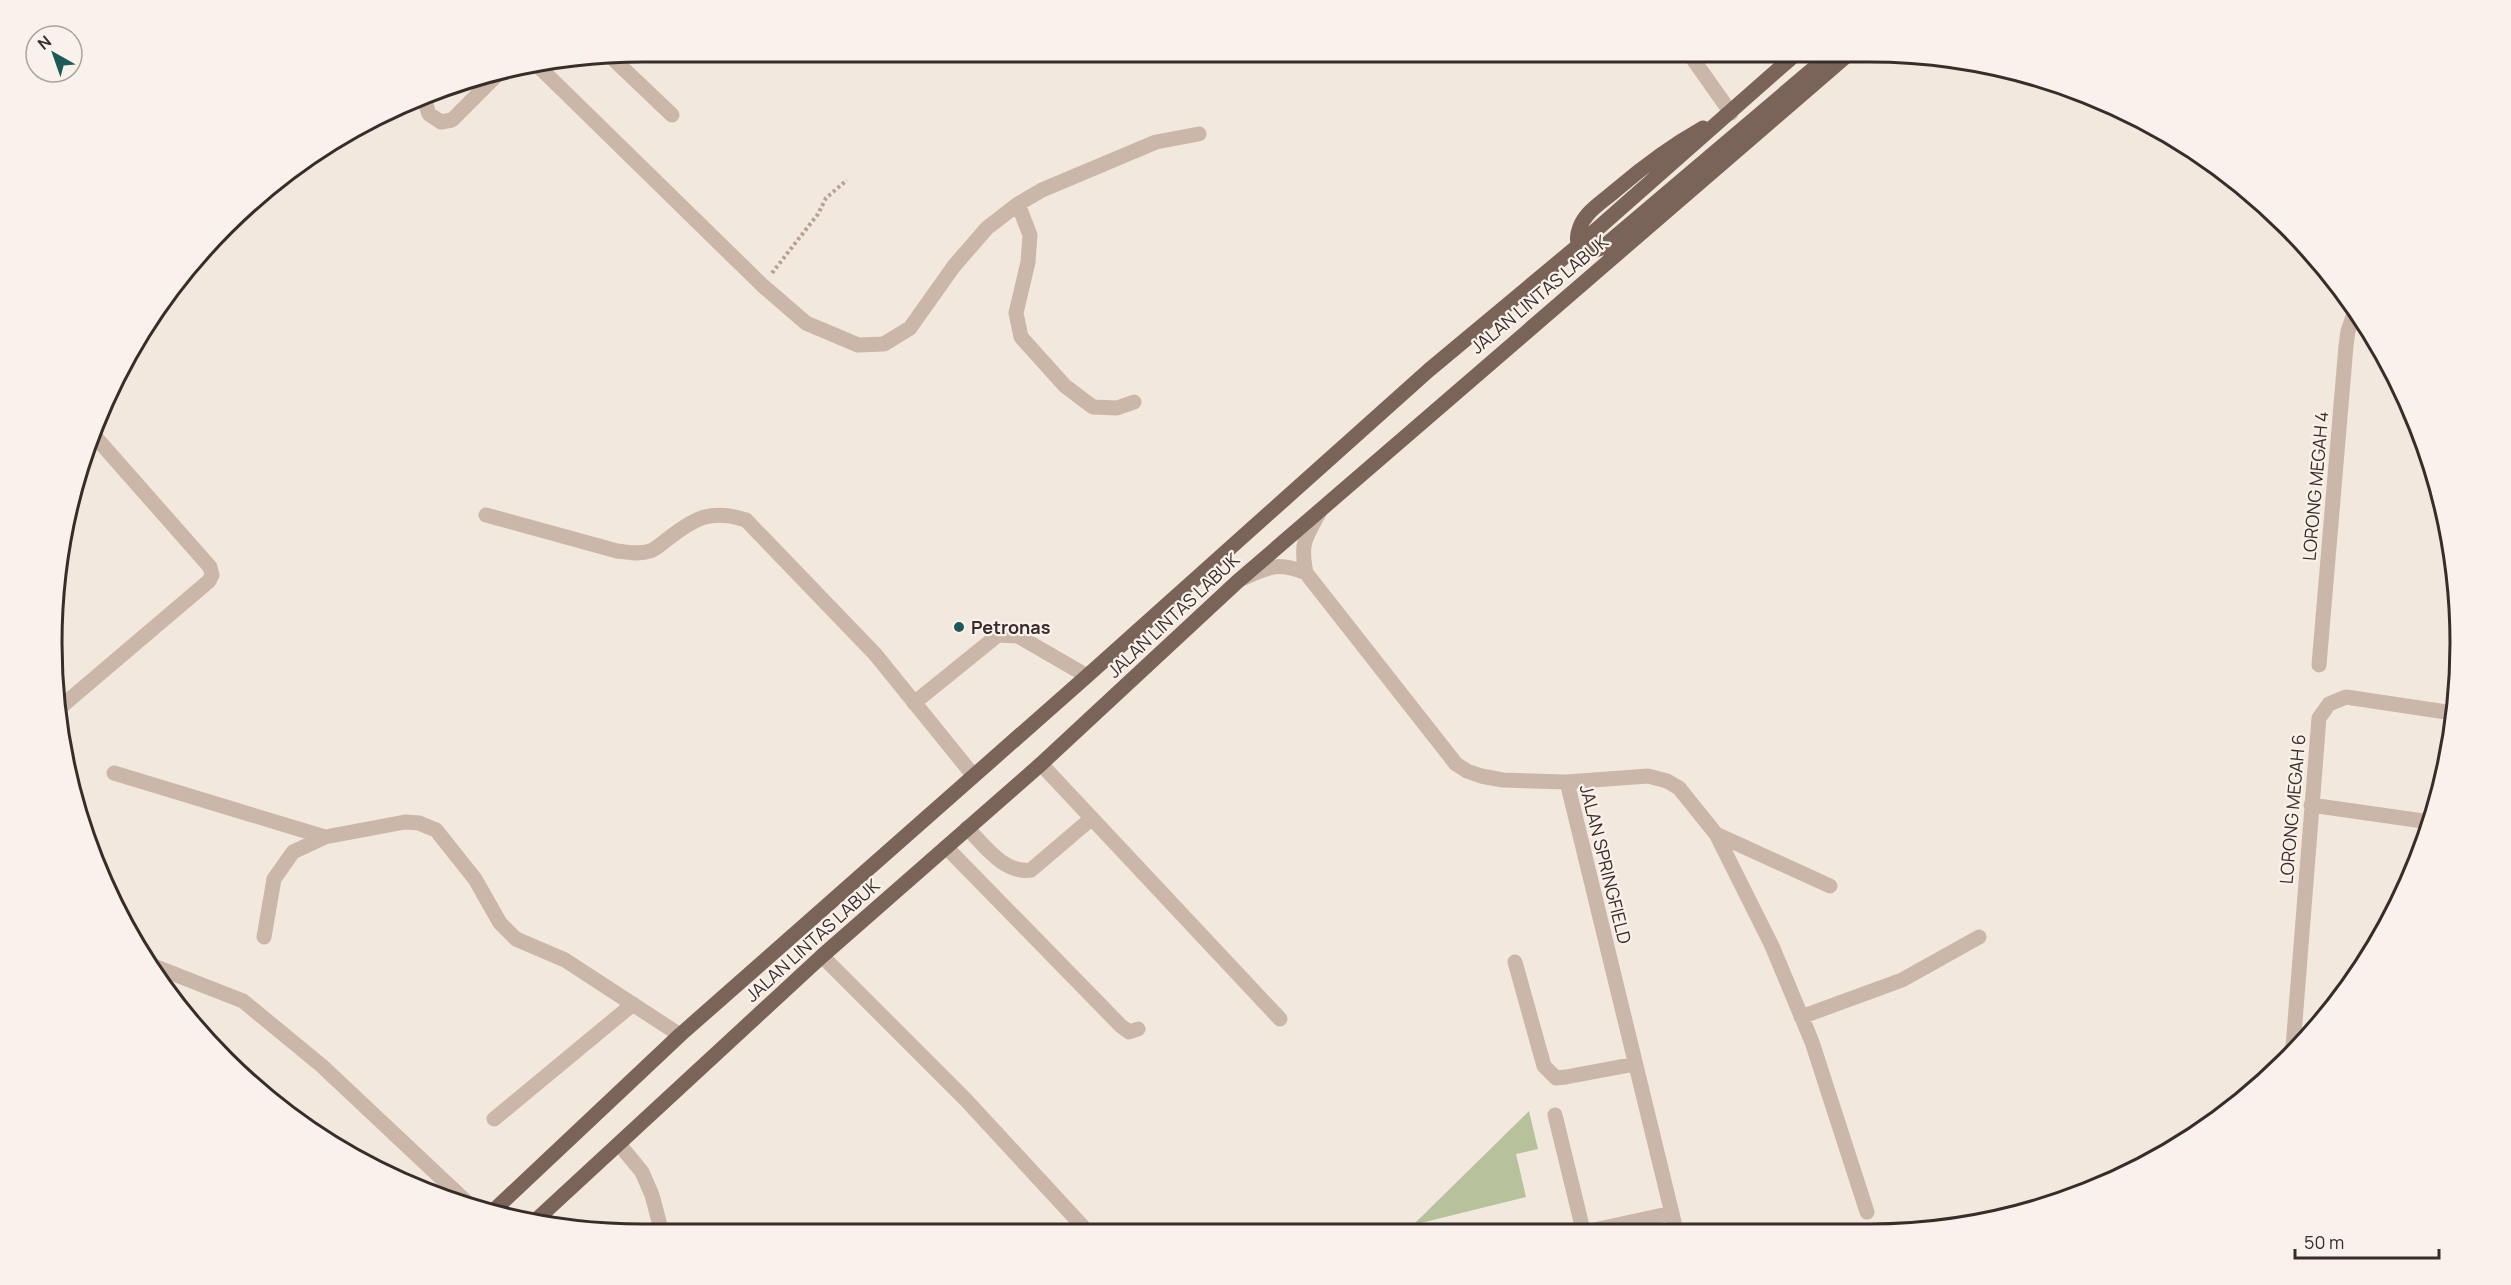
<svg xmlns="http://www.w3.org/2000/svg" width="2511" height="1285" font-family="Manrope,sans-serif">
<rect width="100%" height="100%" fill="#f3e8de"/>
<path fill="#b7c29d" d="M 1529,1111 L 1538,1149 L 1516,1154 L 1526,1197 L 1413,1225 Z"/>
<g fill="none" stroke-linecap="round" stroke-linejoin="round">
<path stroke="#b7a193" stroke-width="4" stroke-dasharray="3 3" stroke-linecap="butt" d="M 772,273 L 818,214 L 826,198 L 847,180"/>
<path stroke="#cbb7a9" stroke-width="15" d="M 1688,52 L 1731,113
M 608,54 L 672,115
M 534,62 L 762,285 L 806,323 L 858,345 L 884,344 L 910,328 L 954,266 L 987,228 L 1018,204 L 1042,190 L 1156,142 L 1199,134
M 427,94 L 426,105 L 429,114 L 441,122 L 452,120 L 503,69
M 1018,204 L 1030,235 L 1028,262 L 1016,313 L 1021,337 L 1065,386 L 1093,407 L 1117,408 L 1134,402
M 231,224 L 232,221
M 1319,513 C 1305,539 1300,543 1306,573 L 1456,764 L 1467,771 L 1481,776 L 1503,780 L 1567,782 L 1648,776 L 1667,781 L 1679,788 L 1716,834 L 1772,946 L 1812,1042 L 1867,1212
M 486,515 L 617,551 C 628,552 639,555 650,551 C 657,549 663,542 669,538 C 696,517 712,509 746,520 L 875,654 L 973,775
M 1244,578 C 1270,566 1279,562 1306,573
M 2319,665 L 2346,346 L 2348,331 L 2355,311
M 914,703 L 998,635 L 1018,636 L 1087,676
M 56,711 L 209,581 L 212,575 L 210,567 L 91,432
M 61,744 L 62,746
M 1041,764 L 1280,1019
M 114,773 L 325,837
M 1567,782 L 1676,1230
M 2311,805 L 2430,822
M 967,828 C 985,846 1004,874 1031,870 L 1092,818
M 1716,834 L 1830,886
M 946,847 L 1121,1026 L 1129,1032 L 1138,1029
M 264,937 L 274,879 L 293,852 L 325,837 L 405,822 L 419,823 L 436,830 L 475,879 L 500,923 L 516,939 L 565,960 L 680,1035
M 822,956 L 966,1100 L 1087,1231
M 1515,962 L 1544,1066 L 1556,1078 L 1566,1077 L 1635,1064
M 146,963 L 243,1001 L 322,1066 L 473,1208
M 1801,1017 L 1902,980 L 1979,937
M 2293,1047 L 2319,718 L 2329,704 L 2346,697 L 2453,713
M 1555,1115 L 1583,1230
M 494,1119 L 633,1004
M 619,1144 L 642,1172 L 652,1195 L 662,1233
M 1594,1230 L 1672,1213"/>
<path stroke="#7a645a" stroke-width="15" d="M 1703,128 C 1671,146 1644,166 1616,190 C 1607,198 1596,205 1588,214 C 1573,231 1571,259 1602,248 L 1833,52
M 490,1214 L 680,1035 L 1087,676 L 1429,370 L 1579,245 L 1798,52
M 535,1221 L 822,956 L 1041,764 L 1237,582 L 1851,52"/>
</g>
<circle fill="#1e595a" stroke="#faf2ea" stroke-width="2" cx="959" cy="627" r="6"/>
<g text-anchor="middle" dominant-baseline="central" stroke-width="4.5" stroke-linejoin="round" paint-order="stroke">
<g font-size="18" fill="#382d29" stroke="#faf2ea">
<text transform="translate(1539 294) rotate(-40)">JALAN LINTAS LABUK</text>
<text transform="translate(2315 486) rotate(-85)">LORONG MEGAH 4</text>
<text transform="translate(1173 615) rotate(-43)">JALAN LINTAS LABUK</text>
<text transform="translate(2292 809) rotate(-85)">LORONG MEGAH 6</text>
<text transform="translate(1606 864) rotate(76)">JALAN SPRINGFIELD</text>
<text transform="translate(812 940) rotate(-42)">JALAN LINTAS LABUK</text>
</g>
<g font-size="18" font-weight="bold" fill="#382d29" stroke="#faf2ea" text-anchor="start">
<text x="971" y="627">Petronas</text>
</g>
</g>
<path d="M0 0H2511V1285H0ZM643 62H1869A581 581 0 0 1 2450 643V643A581 581 0 0 1 1869 1224H643A581 581 0 0 1 62 643V643A581 581 0 0 1 643 62Z" fill="#faf2ea" fill-rule="evenodd"/>
<path fill="none" stroke="#382d29" stroke-width="3" d="M643 62H1869A581 581 0 0 1 2450 643V643A581 581 0 0 1 1869 1224H643A581 581 0 0 1 62 643V643A581 581 0 0 1 643 62Z"/>
<g transform="translate(54 54) rotate(320)"><circle r="28" fill="#faf2ea" stroke="#aca39d" stroke-width="1.5"/>
<path d="M0-4.5L10 22L0 15L-10 22Z" fill="#1e595a"/>
<text y="-9" font-size="16" font-weight="bold" text-anchor="middle" fill="#382d29">N</text>
</g>
<path d="M2295 1249v9h144v-9" fill="none" stroke="#382d29" stroke-width="3"/>
<text x="2304" y="1249" font-size="18" fill="#382d29" stroke="#faf2ea" stroke-width="4.5" paint-order="stroke">50 m</text>
</svg>
